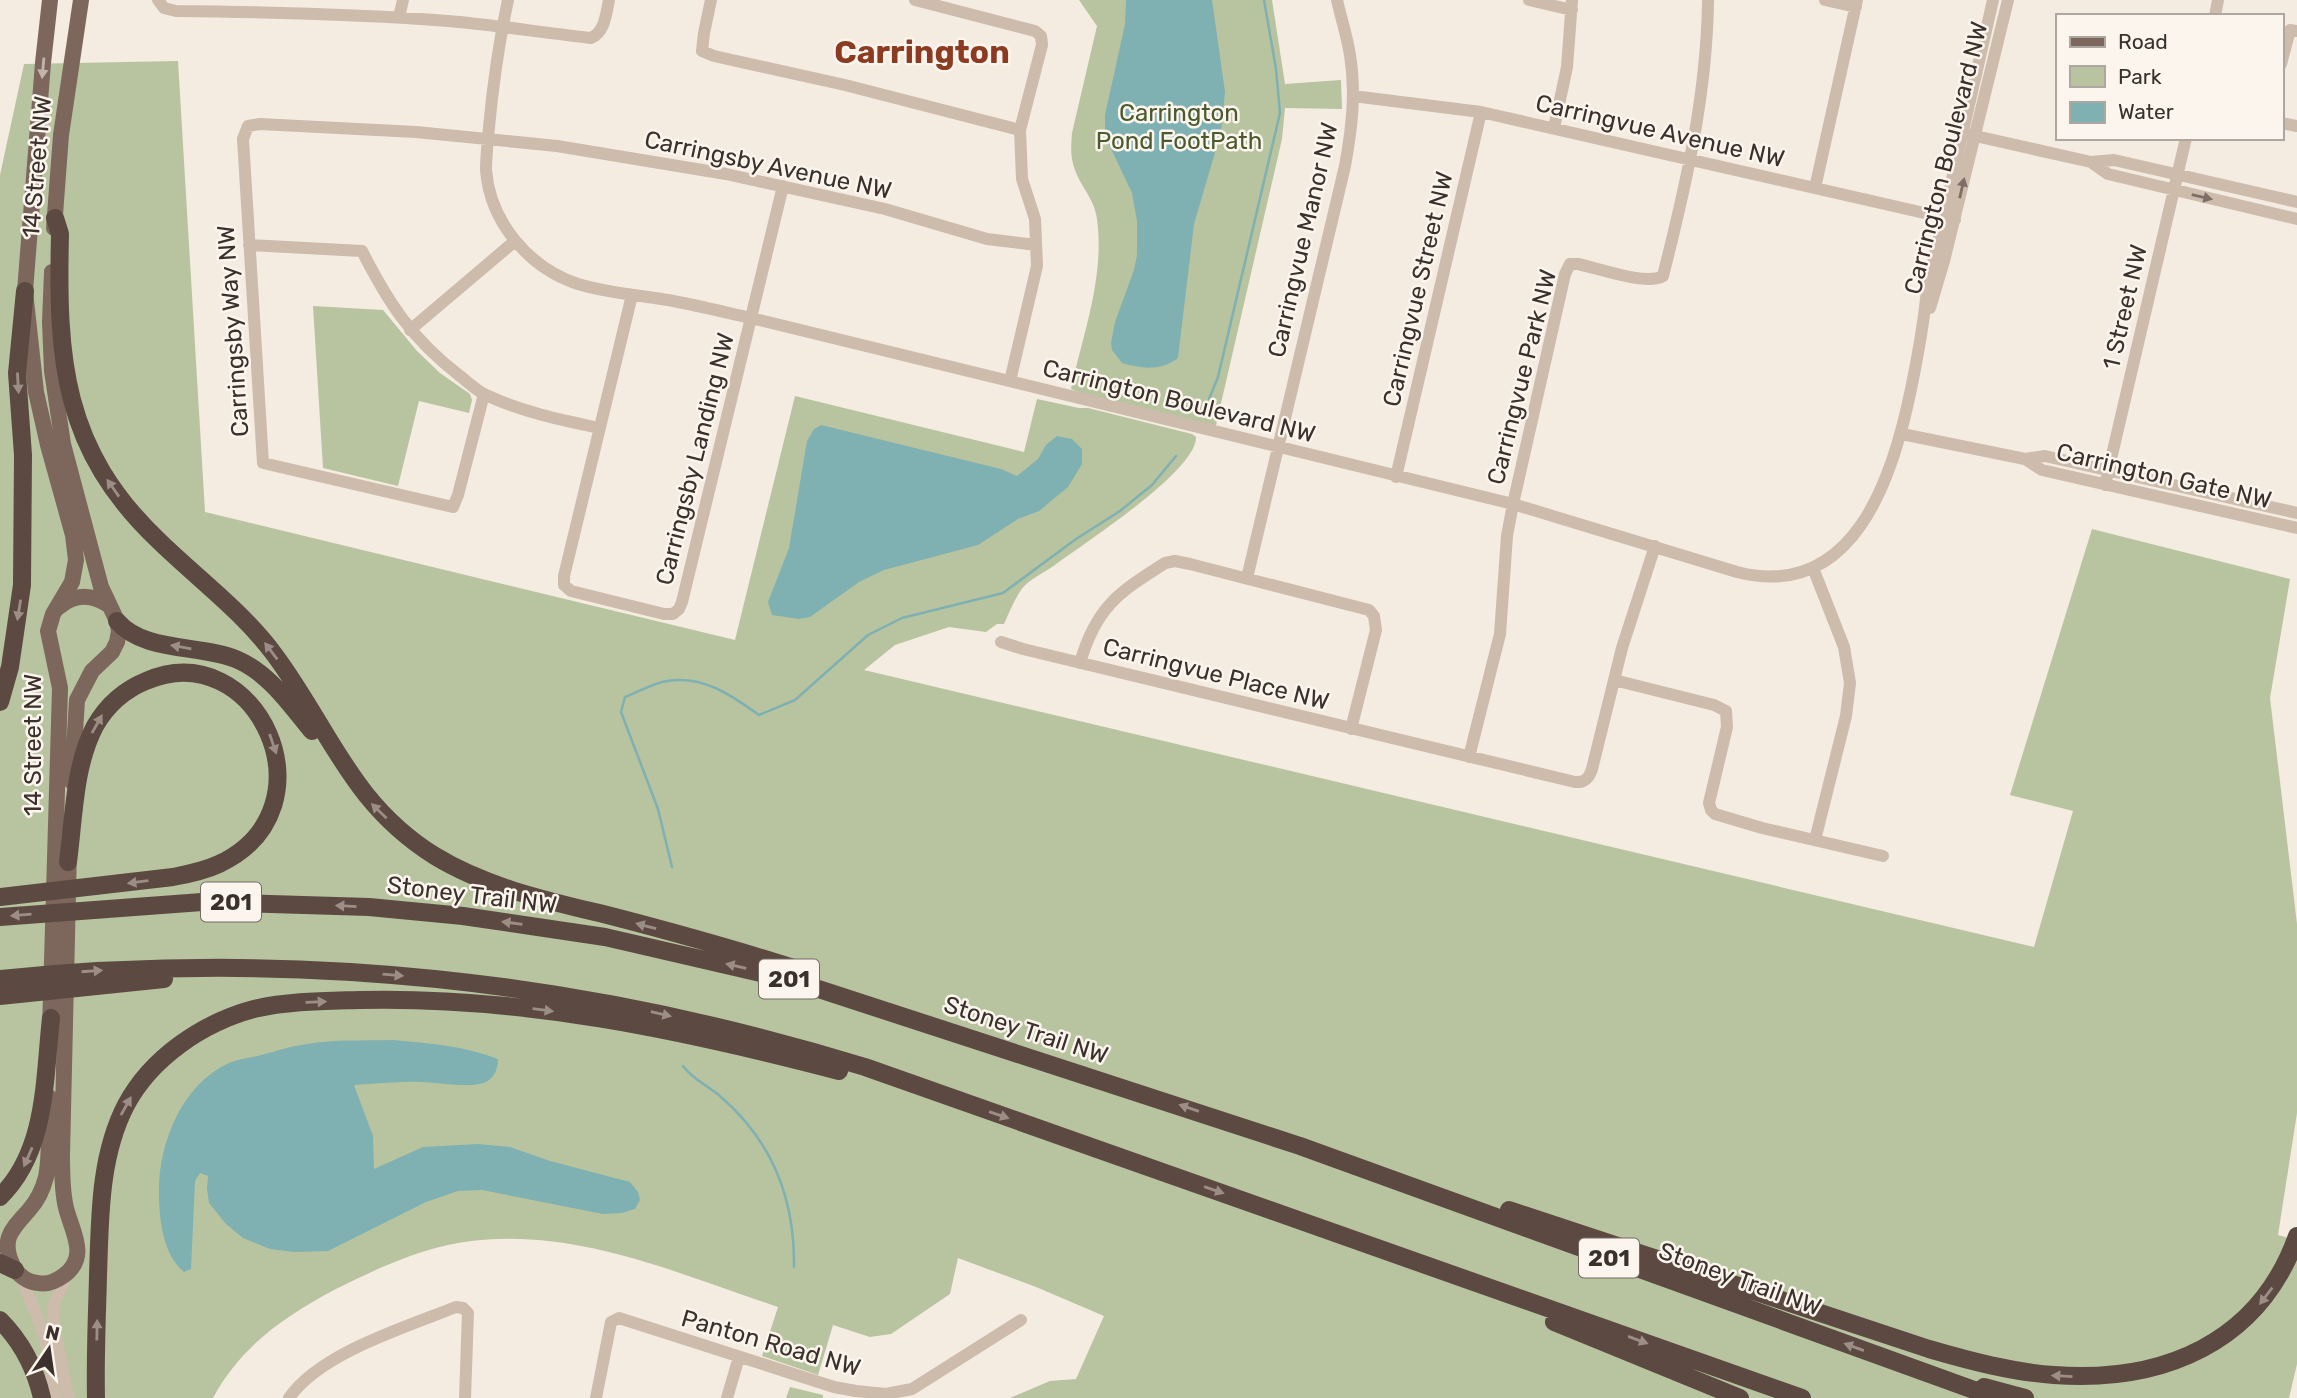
<svg xmlns="http://www.w3.org/2000/svg" width="2297" height="1398" font-family="Rubik,sans-serif">
<rect width="100%" height="100%" fill="#f4ebe1"/>
<path fill="#b8c4a0" d="M 1079,0 L 1272,0 L 1285,84 L 1341,80 L 1342,109 L 1285,108 L 1282,139 L 1216,425 L 1206,425 L 1090,397 L 1071,389 C 1083,334 1105,276 1097,219 C 1095,200 1081,187 1075,170 C 1070,158 1071,145 1072,133 L 1097,26 Z
M 178,61 L 205,512 L 735,640 L 795,396 L 1024,452 L 1037,399 L 1079,408 L 1088,408 L 1192,434 L 1196,437 C 1197,471 1084,543 1055,565 C 1045,572 1028,580 1021,590 C 1014,600 1009,613 1004,624 L 997,624 L 986,632 L 949,627 L 895,645 L 864,670 L 2034,947 L 2073,811 L 2010,795 L 2092,529 L 2290,579 L 2270,698 L 2297,924 L 2297,1113 L 2278,1235 L 2297,1240 L 2297,1364 L 2289,1398 L 1010,1398 L 1050,1381 L 1076,1379 L 1104,1316 L 1036,1287 L 958,1258 L 950,1294 L 891,1334 L 870,1337 L 833,1325 L 818,1375 L 762,1356 L 778,1307 C 675,1273 570,1224 458,1243 C 414,1251 374,1270 334,1290 C 284,1317 241,1346 213,1398 L 0,1398 L 0,175 L 24,64 Z
M 313,306 L 383,310 L 417,351 L 440,373 L 470,394 L 472,400 L 469,413 L 419,401 L 398,486 L 323,468 Z
M 790,1387 L 823,1395 L 823,1398 L 786,1398 Z"/>
<path fill="#7fb0b2" d="M 1126,0 L 1212,0 L 1225,92 L 1221,132 L 1194,224 L 1178,358 C 1161,371 1142,369 1122,363 L 1112,350 L 1111,343 L 1115,322 L 1134,270 L 1137,255 L 1137,221 L 1132,193 L 1105,136 L 1105,115 L 1125,24 Z
M 821,425 L 1001,469 L 1017,476 L 1038,459 L 1046,445 L 1057,436 L 1072,439 L 1082,449 L 1082,464 L 1068,487 L 1039,511 L 1018,519 L 978,545 L 884,570 L 859,582 L 810,617 L 799,619 L 772,615 L 768,602 L 789,548 L 807,441 L 814,429 Z
M 393,1040 C 429,1043 464,1046 498,1059 C 498,1068 495,1077 486,1082 C 469,1089 438,1082 420,1082 C 398,1081 376,1084 354,1085 L 373,1136 L 374,1169 L 423,1147 L 478,1144 L 510,1147 L 550,1161 L 630,1182 L 638,1192 L 640,1200 L 635,1209 L 622,1213 L 603,1214 L 482,1190 L 458,1191 L 426,1202 L 328,1251 L 294,1252 L 270,1249 L 243,1238 L 226,1224 L 209,1203 L 207,1189 L 208,1176 L 200,1173 L 195,1181 L 191,1269 L 184,1272 C 163,1255 159,1219 159,1193 C 158,1144 182,1084 229,1063 C 239,1059 251,1058 261,1055 C 276,1051 292,1046 307,1044 C 335,1039 365,1041 393,1040 Z"/>
<g fill="none" stroke-linecap="round" stroke-linejoin="round">
<path stroke="#7fb0b2" stroke-width="2.5" d="M 1209,399 L 1218,377 L 1280,113 L 1276,69 L 1264,0
M 672,867 L 658,809 L 621,712 L 625,697 C 639,692 653,683 667,681 C 703,675 731,695 759,715 L 795,700 L 868,635 L 902,618 L 1003,593 L 1076,539 L 1120,511 L 1152,485 L 1176,456
M 683,1066 C 693,1080 709,1086 721,1097 C 773,1142 795,1200 794,1267"/>
<path stroke="#cdbbac" stroke-width="12" d="M 158,0 L 164,8 L 176,11 C 267,12 357,14 448,21 C 496,25 543,33 591,38 C 605,32 606,14 609,0
M 508,0 C 499,42 493,84 489,127 C 488,141 486,156 486,170 C 490,222 529,268 578,284 C 607,293 638,295 668,300 C 696,305 724,312 751,318 L 1513,504 L 1737,572 C 1854,602 1893,477 1911,389 C 1918,355 1924,323 1927,289 L 1993,0
M 711,0 L 704,33 L 702,51 L 714,56 L 845,85 L 1020,130
M 915,0 L 1035,31 L 1041,36 L 1042,45 L 1020,130 L 1022,179 L 1035,219 L 1037,266 L 1010,381
M 1529,0 L 1572,10
M 1825,0 L 1856,7
M 2215,16 L 2218,0
M 399,17 L 403,0
M 2281,64 L 2290,30 L 2297,31
M 1353,96 L 1481,112 L 1955,220
M 2281,123 L 2297,126
M 1554,128 L 1567,67 L 1572,0
M 1962,133 L 2091,162 L 2114,160 L 2297,202
M 2091,162 L 2108,174 L 2297,219
M 1815,188 L 1857,0
M 249,245 L 362,251 C 389,304 412,339 460,376 C 468,382 477,391 486,395 C 522,412 561,420 599,428
M 632,295 L 564,576 L 564,585 L 571,591 L 664,614 L 673,614 L 679,609 L 682,602 L 783,186
M 1930,308 L 1944,261 L 2008,0
M 410,330 L 515,241
M 484,394 L 458,495 L 453,507 L 263,463 L 243,139 L 248,126 L 260,124 L 416,132 L 557,146 L 726,174 L 885,209 L 987,239 L 1036,245
M 1902,434 L 2025,459 L 2042,470 L 2297,528
M 2025,459 L 2045,456 L 2297,513
M 1396,477 L 1481,112
M 2105,485 L 2186,138
M 1813,568 L 1844,647 L 1850,683 L 1846,716 L 1815,840
M 1247,578 L 1345,166 C 1352,128 1356,92 1350,55 C 1347,36 1341,18 1337,0
M 1001,642 L 1023,649 L 1575,782 C 1585,783 1589,778 1592,769 L 1622,648 L 1655,546
M 1080,663 C 1096,607 1118,593 1165,563 L 1175,561 L 1190,564 L 1369,610 L 1374,616 L 1376,630 L 1351,729
M 1614,680 L 1714,705 L 1726,711 L 1727,727 L 1709,803 L 1711,810 L 1715,814 L 1762,828 L 1883,856
M 1469,757 L 1500,634 L 1507,536 L 1513,504 L 1565,274 L 1570,264 L 1578,264 C 1598,268 1646,286 1663,276 C 1686,185 1707,94 1708,0
M 67,1274 L 54,1304 L 53,1323 L 69,1398
M 21,1276 L 44,1335 L 56,1398
M 289,1398 C 320,1353 406,1327 456,1307 L 463,1308 L 468,1313 L 465,1398
M 596,1398 L 611,1322 L 619,1318 L 834,1387 L 856,1391 L 886,1394 L 912,1389 L 1021,1320
M 727,1398 L 739,1357"/>
<path stroke="#7d675c" stroke-width="16" d="M 54,228 L 61,135 L 81,0
M 52,272 L 50,322 L 52,371 L 63,444 L 101,587 L 117,621 L 119,631 L 117,642 L 112,652 L 92,671 L 77,700 L 72,782
M 59,607 C 75,593 93,594 110,606
M 50,1029 L 60,688 L 48,631 L 53,614 L 72,582 L 76,560 L 73,535 L 48,445 L 36,392 L 25,291 L 43,63 L 50,0
M 49,1097 C 48,1123 51,1152 46,1177 C 43,1189 37,1201 29,1210 C 12,1229 0,1239 13,1266 C 18,1275 27,1282 38,1283 C 47,1285 56,1281 63,1276 C 92,1256 69,1228 65,1203 C 62,1187 62,1171 62,1155 L 69,850"/>
<path stroke="#5c4a42" stroke-width="18" d="M 55,218 L 60,234 C 57,359 62,449 159,541 C 197,578 242,611 274,654 C 330,729 350,803 435,856 C 489,889 554,902 615,917 C 680,934 745,952 809,973
M 117,621 C 144,653 201,644 238,660 C 270,674 291,706 312,731
M 0,702 L 10,667 L 22,585 L 23,455 L 17,373 L 25,291
M 0,897 L 173,877 C 189,874 204,871 219,864 C 338,808 256,633 146,681 C 124,690 107,705 95,726 C 74,766 74,817 68,862
M 0,917 L 202,902 L 369,907 L 463,916 L 605,937 L 791,980 L 1300,1146 L 1996,1398
M 0,979 C 296,949 581,980 865,1067 L 1802,1398
M 0,996 L 164,979
M 0,1197 C 47,1151 44,1080 51,1018
M 1509,1210 L 1929,1349 C 1970,1361 2012,1372 2054,1375 C 2163,1383 2259,1343 2297,1236
M 0,1263 L 15,1270
M 0,1320 C 22,1342 35,1367 42,1398
M 1554,1322 L 1740,1398
M 1984,1387 L 2025,1398
M 96,1398 C 95,1357 97,1317 98,1276 C 100,1219 99,1157 126,1105 C 151,1058 202,1023 254,1009 C 288,1001 324,1001 359,1000 C 522,996 682,1030 839,1071"/>
</g>
<defs><path id="oneway-solid" d="M-6-.8H1V-3.2L6.5 0L1 3.2V.8H-6Z" transform="scale(1.75)"/></defs>
<use fill="#c2b5ac" href="#oneway-solid" transform="translate(43 68) rotate(95)"/>
<g fill="#7d6f65">
<use href="#oneway-solid" transform="translate(1962 188) rotate(-77)"/>
<use href="#oneway-solid" transform="translate(2202 197) rotate(13)"/>
</g>
<g fill="#9c8e87">
<use href="#oneway-solid" transform="translate(18 383) rotate(87)"/>
<use href="#oneway-solid" transform="translate(113 488) rotate(-125)"/>
<use href="#oneway-solid" transform="translate(19 610) rotate(99)"/>
<use href="#oneway-solid" transform="translate(181 647) rotate(-170)"/>
<use href="#oneway-solid" transform="translate(271 651) rotate(-127)"/>
<use href="#oneway-solid" transform="translate(97 724) rotate(-61)"/>
<use href="#oneway-solid" transform="translate(273 744) rotate(71)"/>
<use href="#oneway-solid" transform="translate(379 811) rotate(-136)"/>
<use href="#oneway-solid" transform="translate(138 882) rotate(173)"/>
<use href="#oneway-solid" transform="translate(346 906) rotate(-177)"/>
<use href="#oneway-solid" transform="translate(21 915) rotate(175)"/>
<use href="#oneway-solid" transform="translate(512 923) rotate(-172)"/>
<use href="#oneway-solid" transform="translate(646 926) rotate(-165)"/>
<use href="#oneway-solid" transform="translate(736 966) rotate(-167)"/>
<use href="#oneway-solid" transform="translate(92 971) rotate(-4)"/>
<use href="#oneway-solid" transform="translate(393 975) rotate(5)"/>
<use href="#oneway-solid" transform="translate(316 1002) rotate(-2)"/>
<use href="#oneway-solid" transform="translate(543 1010) rotate(7)"/>
<use href="#oneway-solid" transform="translate(661 1014) rotate(13)"/>
<use href="#oneway-solid" transform="translate(126 1106) rotate(-61)"/>
<use href="#oneway-solid" transform="translate(1189 1108) rotate(-161)"/>
<use href="#oneway-solid" transform="translate(999 1115) rotate(19)"/>
<use href="#oneway-solid" transform="translate(28 1157) rotate(114)"/>
<use href="#oneway-solid" transform="translate(1214 1190) rotate(19)"/>
<use href="#oneway-solid" transform="translate(2266 1296) rotate(127)"/>
<use href="#oneway-solid" transform="translate(97 1330) rotate(-89)"/>
<use href="#oneway-solid" transform="translate(1638 1340) rotate(20)"/>
<use href="#oneway-solid" transform="translate(1854 1347) rotate(-160)"/>
<use href="#oneway-solid" transform="translate(2062 1376) rotate(-177)"/>
</g>
<g text-anchor="middle" dominant-baseline="central" stroke-width="5" stroke-linejoin="round" paint-order="stroke">
<g fill="#fbf5ee" stroke="#756b66" stroke-width="2">
<rect x="201" y="882.5" width="60" height="39" rx="5"/>
<rect x="759" y="959.5" width="60" height="39" rx="5"/>
<rect x="1579" y="1238.5" width="60" height="39" rx="5"/>
</g>
<g font-size="23" font-weight="bold" fill="#3b302b">
<text x="231" y="902">201</text>
<text x="789" y="979">201</text>
<text x="1609" y="1258">201</text>
</g>
<g font-size="24" fill="#4a5a2e" stroke="#fbf5ee">
<text x="1179" y="113">Carrington<tspan x="1179" dy="28">Pond FootPath</tspan></text>
</g>
<g font-size="24" fill="#3b302b" stroke="#fbf5ee">
<text transform="translate(1660 131) rotate(13)">Carringvue Avenue NW</text>
<text transform="translate(1946 158) rotate(-76)">Carrington Boulevard NW</text>
<text transform="translate(768 165) rotate(12)">Carringsby Avenue NW</text>
<text transform="translate(37 167) rotate(-85)">14 Street NW</text>
<text transform="translate(1303 240) rotate(-77)">Carringvue Manor NW</text>
<text transform="translate(1418 289) rotate(-77)">Carringvue Street NW</text>
<text transform="translate(2125 307) rotate(-77)">1 Street NW</text>
<text transform="translate(233 331) rotate(-94)">Carringsby Way NW</text>
<text transform="translate(1522 377) rotate(-76)">Carringvue Park NW</text>
<text transform="translate(1179 401) rotate(14)">Carrington Boulevard NW</text>
<text transform="translate(695 459) rotate(-76)">Carringsby Landing NW</text>
<text transform="translate(2164 476) rotate(13)">Carrington Gate NW</text>
<text transform="translate(1216 674) rotate(14)">Carringvue Place NW</text>
<text transform="translate(33 745) rotate(-90)">14 Street NW</text>
<text transform="translate(472 895) rotate(7)">Stoney Trail NW</text>
<text transform="translate(1026 1030) rotate(18)">Stoney Trail NW</text>
<text transform="translate(1740 1279) rotate(20)">Stoney Trail NW</text>
<text transform="translate(771 1343) rotate(16)">Panton Road NW</text>
</g>
<g font-size="32" font-weight="bold" fill="#8c3b22" stroke="#fbf5ee">
<text x="922" y="52">Carrington</text>
</g>
</g>
<rect x="2056" y="14" width="228" height="126" fill="#fbf5ee" stroke="#aea6a0" stroke-width="2"/>
<rect x="2070" y="37" width="35" height="10" fill="#7d675c" stroke="#aea6a0" stroke-width="2"/>
<text x="2118" y="49" font-size="21" fill="#3b302b">Road</text>
<rect x="2070" y="66" width="35" height="21" fill="#b8c4a0" stroke="#aea6a0" stroke-width="2"/>
<text x="2118" y="84" font-size="21" fill="#3b302b">Park</text>
<rect x="2070" y="102" width="35" height="21" fill="#7fb0b2" stroke="#aea6a0" stroke-width="2"/>
<text x="2118" y="119" font-size="21" fill="#3b302b">Water</text>
<g transform="translate(49 1349) rotate(13)" stroke="#fbf5ee" stroke-width="5" paint-order="stroke">
<path d="M0-5L12 26L0 18L-12 26Z" fill="#3b302b"/>
<text y="-10" font-size="19" font-weight="bold" text-anchor="middle" fill="#3b302b">N</text>
</g>
</svg>
